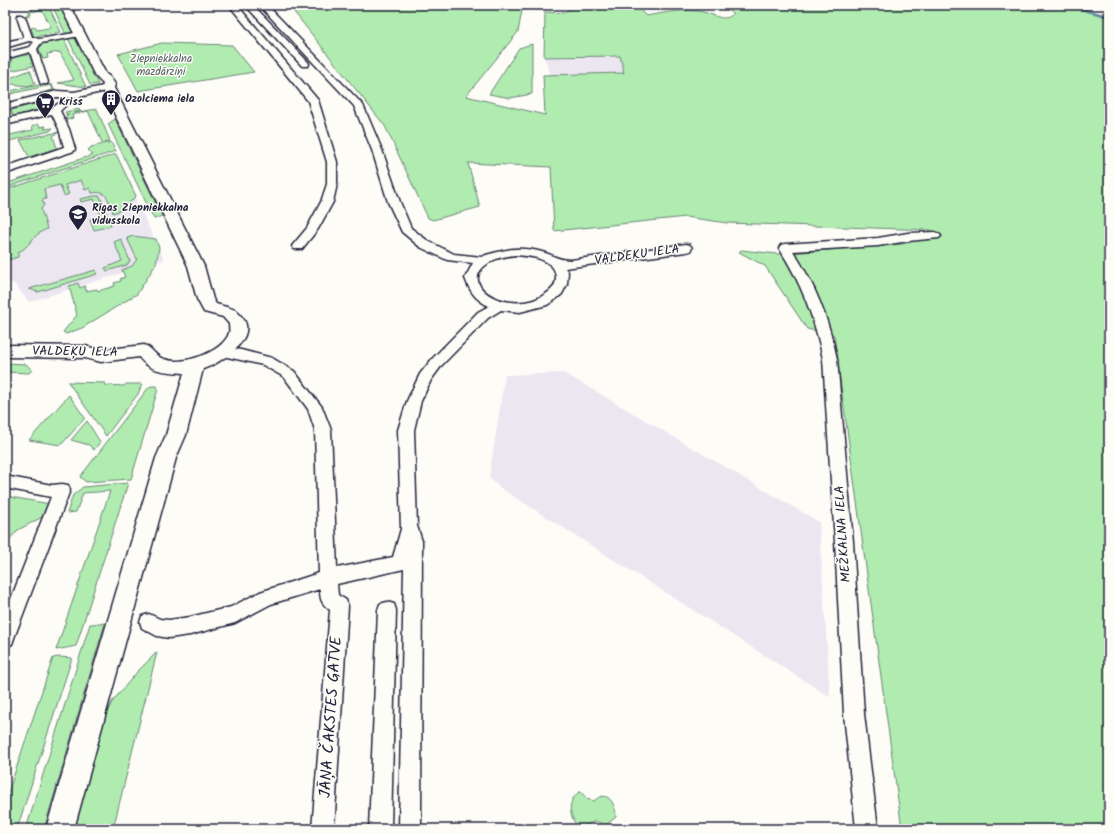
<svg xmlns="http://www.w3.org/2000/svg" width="1114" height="834" font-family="Kalam,sans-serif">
<rect width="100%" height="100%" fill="#fdfcf7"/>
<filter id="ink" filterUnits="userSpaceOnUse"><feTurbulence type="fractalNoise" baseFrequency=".025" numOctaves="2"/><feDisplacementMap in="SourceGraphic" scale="8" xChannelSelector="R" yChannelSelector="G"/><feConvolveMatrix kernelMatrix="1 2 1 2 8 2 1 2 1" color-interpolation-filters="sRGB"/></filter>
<g filter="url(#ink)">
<path fill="#ece6f1" d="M 620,56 L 624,74 L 551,75 L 544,57 Z
M 115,155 L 164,260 L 29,302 L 15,285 L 12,283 L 5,282 L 5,202 Z
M 564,373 L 819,522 L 830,697 L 502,489 L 489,478 L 505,375 Z"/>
<path fill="#b0ebb0" stroke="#698676" d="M 33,5 L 48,5 L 61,32 L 34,37 L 31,28 L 35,27 L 37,30 L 49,28 L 50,25 L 42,10 L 30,12 L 31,15 L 26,16 L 26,15 L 34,8 Z
M 52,5 L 60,5 L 73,32 L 66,35 Z
M 300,5 L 523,5 L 518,32 L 466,96 L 545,115 L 543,75 L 624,73 L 620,56 L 544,57 L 545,12 L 564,13 L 575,5 L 642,5 L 638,8 L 646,16 C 663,13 687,8 703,12 C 714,14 724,23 733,14 L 724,5 L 1071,5 L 1109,16 L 1109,829 L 902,829 L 834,335 L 807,329 L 765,266 L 739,252 L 741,250 L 778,254 L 903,244 L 920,239 L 931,230 L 727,223 L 686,217 L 554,231 L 551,167 L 468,163 L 480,207 L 433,220 L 428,218 L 385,126 L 290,7 Z
M 71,37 L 76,38 L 98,84 L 90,85 L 68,38 Z
M 64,39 L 86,87 L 58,83 L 74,80 L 60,52 L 47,54 L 48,58 L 43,59 L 39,49 L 42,44 Z
M 162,43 L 232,45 L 254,72 L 138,91 L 118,54 Z
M 532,44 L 532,94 L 510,98 L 489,94 L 519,48 Z
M 24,53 L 20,55 L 25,56 L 29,54 L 33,66 L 5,72 L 5,68 L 9,67 L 7,64 L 12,62 L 11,59 L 5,60 L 5,57 Z
M 30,70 L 35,84 L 27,86 L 5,83 L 5,80 Z
M 44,84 L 52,85 L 55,92 L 41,95 L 40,93 L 53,90 L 51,85 L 5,95 L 5,92 Z
M 42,102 L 41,105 L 46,107 L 13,117 L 11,110 Z
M 79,109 L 80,111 L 73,113 L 97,109 L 110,141 L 102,142 L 88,111 L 72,115 L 73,118 L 67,120 L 66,115 L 69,114 L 66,114 L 65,112 Z
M 115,119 L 162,216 L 154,219 L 108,124 Z
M 39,124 L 40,127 L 46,126 L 44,129 L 53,128 L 50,131 L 5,142 L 5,136 L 33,130 L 32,126 Z
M 59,132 L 53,136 L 57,148 L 29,157 L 20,140 Z
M 111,142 L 116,151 L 5,188 L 5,185 L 8,183 L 93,155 L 88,150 L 91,147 Z
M 116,154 L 136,196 L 122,210 L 113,213 C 108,200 108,190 92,193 L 90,188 L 85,190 L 81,180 L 65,185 L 69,194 L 64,196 L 60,185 L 44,189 L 46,199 L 42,200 L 44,205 L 41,209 L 47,229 C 31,235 30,248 18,252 L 18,257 L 5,261 L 5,202 L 8,191 L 5,190 Z
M 94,196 L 100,196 L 111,226 L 94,230 L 90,219 L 101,216 L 94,199 L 81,202 L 80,199 Z
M 133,236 L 156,239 L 159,248 L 156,264 L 137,294 L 82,328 L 66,334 L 63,332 L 77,315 L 69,286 L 78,283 L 80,288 L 85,286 L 86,291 L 97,289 L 98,291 L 115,286 L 114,283 L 121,281 L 120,279 L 125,277 L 122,270 L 132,266 L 137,259 L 127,238 Z
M 121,239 L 130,261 L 127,265 L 107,271 L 105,268 L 122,261 L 114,242 Z
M 96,270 L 97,274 L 38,292 L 29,289 Z
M 5,363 L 26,364 L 32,370 L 29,373 L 5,372 Z
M 68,382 L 106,383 L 104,385 L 124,386 L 126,384 L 142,384 L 138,394 L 106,436 Z
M 153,386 L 157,386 L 158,389 L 131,479 L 86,482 L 80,477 L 149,387 Z
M 69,395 L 85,418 L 61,445 L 29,440 Z
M 87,421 L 100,442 L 94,450 L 89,445 L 71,440 Z
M 128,483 L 76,646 L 56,650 L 110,491 L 83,493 L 76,512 L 67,513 L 73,495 L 83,487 Z
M 5,496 L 50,504 L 44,516 L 18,530 L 8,541 L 5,548 Z
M 105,623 L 44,829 L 26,829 L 90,624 Z
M 157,652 L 113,829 L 71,829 L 103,720 L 112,702 L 137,672 Z
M 59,657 L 72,658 L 17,829 L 5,829 L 5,802 L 53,658 Z
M 579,792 L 581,792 L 587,799 L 594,801 C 607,788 616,804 616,817 L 606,825 L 595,821 L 582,827 L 576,825 C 569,813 567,802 579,792 Z"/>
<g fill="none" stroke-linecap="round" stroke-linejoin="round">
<path stroke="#5f8f9f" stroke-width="2.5" d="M 1067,5 L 1109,17"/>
<defs>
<path id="minor" d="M 5,5 L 14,5 L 5,8 Z
M 229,5 L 237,5 L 318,100 L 337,162 L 337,184 L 333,202 L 318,229 L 302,249 L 294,249 L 292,246 L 307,228 L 321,202 L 327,184 L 327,162 L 308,101 Z
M 245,5 L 253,5 L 308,62 L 309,64 L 308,66 L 302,66 Z
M 259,5 L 267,5 L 363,105 L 382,150 L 400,202 L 411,228 L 428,241 L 454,254 L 482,257 L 486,255 C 507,249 520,246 542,252 C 554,255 557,260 571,260 L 686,244 L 690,245 L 692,248 L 690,251 L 686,252 L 565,268 L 568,272 L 567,284 L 562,294 L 556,299 L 547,305 L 520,312 L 501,310 L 488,318 L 442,365 L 431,380 L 421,401 L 414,430 L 417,526 L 422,541 L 421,829 L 399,829 L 404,569 L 337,584 L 338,595 L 346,600 L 348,606 L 334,829 L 312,829 L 330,610 C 321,603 320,599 320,589 L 271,604 L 235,623 L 190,635 L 169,638 L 157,636 L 142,628 L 140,622 L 142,616 L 149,614 L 160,619 L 169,620 L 190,617 L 231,607 L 260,592 L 319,573 L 315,430 L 308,409 L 284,377 L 263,365 L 218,355 L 216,352 L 218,349 L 223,347 L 241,350 L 272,358 L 294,371 L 322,407 L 331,430 L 337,568 L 393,557 L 401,529 L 398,430 L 407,401 L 420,374 L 432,359 L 478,312 L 489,306 C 476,300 470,292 465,278 L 473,263 L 447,260 L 420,247 L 402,232 L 388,202 L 372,150 L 354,106 ZM 515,255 C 530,256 556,258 556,278 C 556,286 551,291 544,295 C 508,318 449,282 494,260 C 500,257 508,256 515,255 Z
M 18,15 L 21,15 L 25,17 L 32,37 L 39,39 L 80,32 L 84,34 L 80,36 L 41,43 L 37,49 L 48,82 L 47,84 L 41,84 L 40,82 L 30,52 L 5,59 L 5,53 L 30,47 L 34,42 L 29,41 L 5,48 L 5,42 L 24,38 L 17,17 Z
M 108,85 L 111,86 L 113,88 L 111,90 L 74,98 L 57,97 L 5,110 L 5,104 L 57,91 L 74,92 Z
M 62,101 L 67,104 L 60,111 L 69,129 L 75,149 L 74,151 L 5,174 L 5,167 L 64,147 L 59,129 L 52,114 L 5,125 L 5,119 L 52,108 Z
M 935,232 L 939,234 L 941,236 L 939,238 L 908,241 L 878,246 L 793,251 C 815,284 829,320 837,359 L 853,542 L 864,714 L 878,829 L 856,829 L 844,714 L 835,542 L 823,359 C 815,319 801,282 779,248 L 781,245 L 785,244 L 878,238 L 908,233 Z
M 5,476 L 52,485 L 62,484 L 68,485 L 70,490 L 14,638 L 12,644 L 5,647 L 5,614 L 51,497 L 5,488 Z
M 387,602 L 394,604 L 396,610 L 391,829 L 369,829 L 378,610 L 380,604 Z"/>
<path id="tertiary" d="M 60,5 L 70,5 L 106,74 L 110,77 L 115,84 L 114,88 L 204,266 L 213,299 L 216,304 C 222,306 229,307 235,310 C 237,311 239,314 241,316 C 261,337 220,364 203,369 L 186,435 L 176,458 L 74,829 L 46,829 L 156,458 L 166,435 L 184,373 C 168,372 149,372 139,357 L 101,362 L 85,358 L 5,357 L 5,345 L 85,346 L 101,350 L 144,345 C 153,348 154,356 164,359 C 181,366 223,353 229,333 C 230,330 229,326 229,324 L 223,317 L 204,312 L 197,299 L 188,266 L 102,88 L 103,84 L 95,76 Z"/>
</defs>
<use href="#minor" stroke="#22223b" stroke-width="3"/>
<use href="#tertiary" stroke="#22223b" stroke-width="3"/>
<use href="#minor" fill="#fdfcf7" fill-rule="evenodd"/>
<use href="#tertiary" fill="#fdfcf7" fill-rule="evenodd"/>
</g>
</g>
<defs>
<symbol id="building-pin" viewBox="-11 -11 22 30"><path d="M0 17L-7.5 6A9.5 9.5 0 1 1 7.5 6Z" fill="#22223b" stroke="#fdfcf7"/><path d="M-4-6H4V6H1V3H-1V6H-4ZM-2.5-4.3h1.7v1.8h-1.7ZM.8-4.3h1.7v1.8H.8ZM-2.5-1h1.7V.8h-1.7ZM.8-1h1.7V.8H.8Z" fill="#fff"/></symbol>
<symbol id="supermarket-pin" viewBox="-11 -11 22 30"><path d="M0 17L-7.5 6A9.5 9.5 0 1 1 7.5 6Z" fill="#22223b" stroke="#fdfcf7"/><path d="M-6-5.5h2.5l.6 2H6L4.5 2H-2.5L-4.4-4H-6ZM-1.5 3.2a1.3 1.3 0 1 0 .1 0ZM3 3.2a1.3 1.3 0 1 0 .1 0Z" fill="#fff"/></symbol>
<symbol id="school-pin" viewBox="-11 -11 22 30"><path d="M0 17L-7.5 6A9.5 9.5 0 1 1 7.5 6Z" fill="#22223b" stroke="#fdfcf7"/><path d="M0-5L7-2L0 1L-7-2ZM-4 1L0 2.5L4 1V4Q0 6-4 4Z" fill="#fff"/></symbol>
</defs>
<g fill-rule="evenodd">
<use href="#building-pin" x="100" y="88" width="22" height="30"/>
<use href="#supermarket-pin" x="34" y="91" width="22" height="30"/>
<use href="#school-pin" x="67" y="203" width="22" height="30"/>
</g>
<g text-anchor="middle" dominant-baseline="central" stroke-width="3" stroke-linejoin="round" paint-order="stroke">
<g font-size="11" fill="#4d5e5e" stroke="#fdfcf7">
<text x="161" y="59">Ziepniekkalna<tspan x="161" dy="13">mazdārziņi</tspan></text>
</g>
<g font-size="11" font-weight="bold" fill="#22223b" stroke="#fdfcf7" text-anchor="start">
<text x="125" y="99">Ozolciema iela</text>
<text x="59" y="102">Kriss</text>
<text x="92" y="208">Rīgas Ziepniekkalna<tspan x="92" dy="13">vidusskola</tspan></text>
</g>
<g font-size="13" fill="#22223b" stroke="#fdfcf7">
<text transform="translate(637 255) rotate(-8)">VALDEĶU IELA</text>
<text transform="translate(75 352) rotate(1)">VALDEĶU IELA</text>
<text transform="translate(843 534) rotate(-94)">MEŽKALNA IELA</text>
</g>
<g font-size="16" fill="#22223b" stroke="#fdfcf7">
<text transform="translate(331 717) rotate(-86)">JĀŅA ČAKSTES GATVE</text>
</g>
</g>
<rect width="1114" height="834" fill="none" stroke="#fdfcf7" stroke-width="20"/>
<rect x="10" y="10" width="1094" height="814" fill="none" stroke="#22223b" stroke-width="1.5" filter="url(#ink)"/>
</svg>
